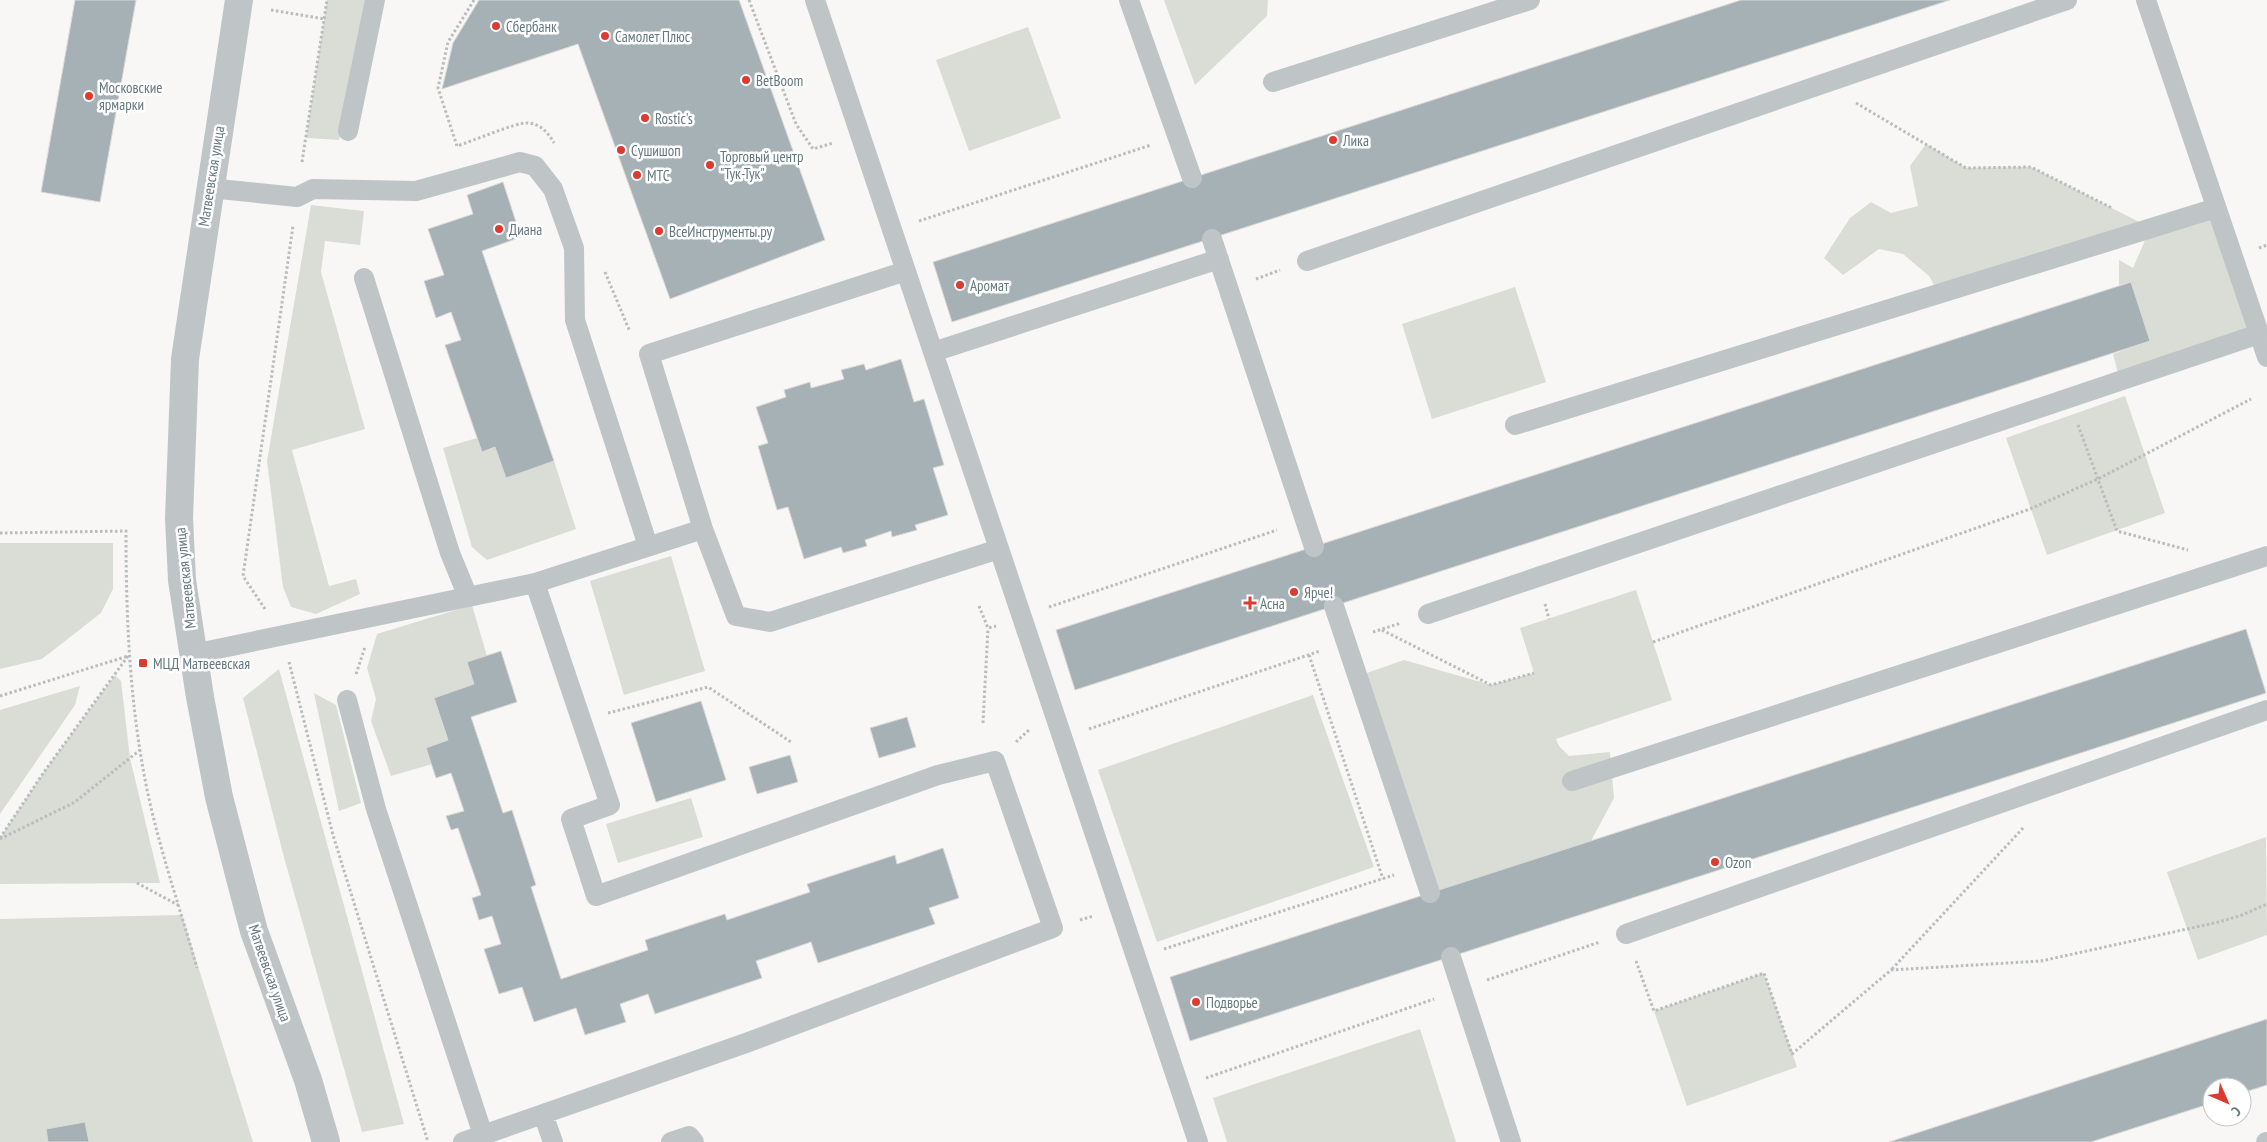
<svg xmlns="http://www.w3.org/2000/svg" width="2267" height="1142" font-family="'PT Sans Narrow',sans-serif">
<rect width="100%" height="100%" fill="#f8f7f5"/>
<path fill="#d9ddd5" d="M 327,0 L 367,0 L 339,140 L 306,138 Z
M 1164,0 L 1268,0 L 1267,16 L 1195,85 Z
M 1028,27 L 1061,118 L 969,151 L 936,60 Z
M 1926,144 L 1966,168 L 2031,167 L 2151,228 L 2216,208 L 2259,334 L 2120,381 L 2113,354 L 2150,341 L 2131,282 L 2119,285 L 2119,260 L 2133,268 L 2150,229 L 1939,294 L 1929,276 L 1903,254 L 1879,249 L 1843,275 L 1824,258 L 1850,218 L 1871,202 L 1891,213 L 1918,206 L 1910,166 Z
M 311,205 L 364,211 L 360,245 L 325,241 L 321,272 L 365,429 L 292,450 L 329,586 L 356,579 L 360,594 L 316,614 L 291,607 L 283,587 L 267,461 Z
M 1515,287 L 1546,382 L 1432,419 L 1402,324 Z
M 2125,396 L 2165,513 L 2047,555 L 2006,438 Z
M 477,438 L 482,452 L 495,447 L 506,477 L 554,461 L 576,529 L 487,560 L 472,547 L 443,448 Z
M 0,543 L 113,543 L 113,589 L 101,613 L 42,659 L 0,669 Z
M 671,556 L 705,671 L 624,695 L 590,581 Z
M 1636,590 L 1672,700 L 1556,739 L 1559,746 L 1569,756 L 1610,752 L 1614,798 L 1591,841 L 1430,893 L 1358,676 L 1404,660 L 1491,685 L 1534,673 L 1520,628 Z
M 472,605 L 487,656 L 467,662 L 474,684 L 434,698 L 448,740 L 427,748 L 432,764 L 391,776 L 371,721 L 376,699 L 367,668 L 377,634 Z
M 279,669 L 404,1124 L 362,1132 L 285,861 L 243,698 Z
M 115,675 L 121,681 L 130,758 L 160,883 L 0,884 L 0,838 L 44,772 Z
M 80,686 L 75,705 L 0,814 L 0,710 Z
M 314,693 L 336,705 L 361,803 L 339,811 Z
M 1313,695 L 1374,867 L 1157,942 L 1098,770 Z
M 691,798 L 703,837 L 618,863 L 606,824 Z
M 2266,837 L 2267,935 L 2198,960 L 2167,872 Z
M 182,915 L 253,1142 L 0,1142 L 0,919 Z
M 1764,973 L 1797,1067 L 1687,1106 L 1654,1011 Z
M 1420,1029 L 1456,1142 L 1227,1142 L 1213,1098 Z"/>
<path fill="#a6b1b5" stroke="#dad9d8" d="M 75,0 L 136,0 L 100,202 L 41,192 Z
M 479,0 L 739,0 L 825,240 L 670,299 L 578,44 L 442,89 L 453,43 Z
M 1741,0 L 1950,0 L 952,322 L 933,262 Z
M 503,182 L 521,237 L 482,251 L 554,461 L 506,478 L 495,447 L 482,452 L 445,345 L 461,340 L 451,312 L 436,318 L 424,281 L 444,275 L 428,229 L 473,214 L 467,195 Z
M 2131,282 L 2150,341 L 1075,690 L 1056,630 Z
M 901,359 L 914,402 L 924,399 L 944,465 L 933,468 L 948,515 L 915,525 L 917,530 L 892,537 L 891,531 L 865,540 L 867,546 L 843,553 L 841,547 L 804,559 L 788,507 L 777,510 L 758,446 L 768,443 L 756,407 L 786,397 L 784,390 L 810,382 L 811,388 L 844,379 L 841,370 L 864,364 L 866,370 Z
M 2246,629 L 2266,693 L 1190,1041 L 1170,977 Z
M 501,651 L 517,702 L 471,717 L 503,813 L 512,810 L 536,885 L 531,887 L 561,979 L 648,950 L 645,940 L 725,914 L 727,920 L 810,892 L 807,884 L 895,855 L 897,864 L 943,848 L 959,898 L 929,908 L 935,924 L 818,963 L 811,942 L 756,961 L 762,978 L 655,1014 L 648,994 L 620,1004 L 626,1022 L 585,1035 L 576,1008 L 534,1022 L 522,987 L 499,994 L 484,949 L 501,944 L 492,916 L 479,920 L 472,898 L 481,895 L 458,828 L 451,830 L 446,816 L 464,811 L 451,773 L 436,778 L 426,748 L 448,740 L 434,698 L 474,684 L 467,662 Z
M 701,701 L 726,780 L 656,802 L 631,723 Z
M 907,717 L 916,747 L 879,758 L 870,728 Z
M 790,755 L 798,782 L 757,794 L 749,767 Z
M 2267,1019 L 2267,1085 L 2242,1093 L 2242,1087 L 2212,1087 L 2212,1103 L 2091,1142 L 1889,1142 Z
M 85,1122 L 89,1142 L 48,1142 L 46,1129 Z"/>
<g fill="none" stroke-linecap="round" stroke-linejoin="round">
<path stroke="#b8bcbe" stroke-width="3" stroke-dasharray="2.5 2.5" stroke-linecap="butt" d="M 474,0 L 448,42 L 438,88 L 457,146 C 470,142 517,122 527,123 C 539,123 548,132 554,143
M 749,0 L 796,124 L 813,149 L 833,143
M 271,10 L 325,19
M 1856,103 L 1966,168 L 2031,167 L 2112,208
M 302,162 L 327,0
M 919,221 L 1151,145
M 2259,248 L 2267,245
M 605,272 L 630,332
M 1256,279 L 1280,270
M 2078,425 L 2117,531 L 2188,550
M 0,533 L 126,531 C 126,612 129,693 144,774 C 156,840 179,904 197,968
M 1545,604 L 1549,619
M 979,606 L 988,628 L 996,626
M 1049,607 L 1277,530
M 265,609 L 243,576 L 293,226
M 1382,630 L 1491,685 L 1534,673
M 1373,632 L 1401,623
M 1653,642 L 2030,509 L 2098,479 L 2251,399
M 1309,655 L 1383,879
M 289,662 L 333,835 L 428,1142
M 356,674 L 365,647
M 0,696 L 128,656
M 608,713 L 708,687 L 791,742
M 983,723 L 988,628
M 1089,729 L 1320,651
M 1016,742 L 1030,729
M 0,838 L 44,772 L 128,656
M 0,839 L 75,802 L 140,750
M 137,883 L 178,905
M 1080,920 L 1093,916
M 1164,949 L 1394,875
M 1636,961 L 1654,1011 L 1764,973 L 1792,1054 L 1891,970 L 2041,961 L 2219,922 L 2242,915 L 2267,904
M 1892,969 L 2024,827
M 1487,980 L 1600,942
M 1206,1078 L 1434,999"/>
<path stroke="#bfc5c7" stroke-width="20" d="M 815,0 L 1198,1142
M 1129,0 L 1192,178
M 2146,0 L 2267,357
M 1273,82 L 1530,0
M 348,131 L 375,0
M 209,188 L 297,197 L 313,189 L 416,191 L 520,162 L 535,166 L 553,189 L 574,248 L 575,320 L 648,546
M 1212,239 L 1314,547
M 1307,261 L 2067,0
M 906,271 L 649,354 L 703,529 L 736,616 L 770,622 L 999,549
M 364,278 L 450,553 L 468,597
M 933,352 L 1219,259
M 1515,425 L 2216,208
M 1334,606 L 1430,893
M 1428,614 L 2259,334
M 193,654 L 535,583 L 703,529
M 347,700 L 376,809 L 483,1135
M 1572,781 L 2267,556
M 1626,934 L 2267,710
M 1451,957 L 1511,1142
M 543,1114 L 553,1142
M 463,1142 L 746,1043 L 1053,928 L 995,761 L 938,775 L 596,896 L 571,819 L 610,805 L 535,583
M 671,1142 L 689,1136 L 694,1142
M 2266,1142 L 2267,1142"/>
<path stroke="#bfc5c7" stroke-width="28" d="M 239,0 L 185,359 L 179,518 L 182,580 L 200,697 L 219,797 L 241,882 L 254,931 L 308,1080 L 326,1142"/>
</g>
<g fill="#dd3a30" stroke="#fff" stroke-width="2">
<circle cx="496" cy="26" r="5"/>
<circle cx="605" cy="36" r="5"/>
<circle cx="746" cy="80" r="5"/>
<circle cx="89" cy="96" r="5"/>
<circle cx="645" cy="118" r="5"/>
<circle cx="1333" cy="140" r="5"/>
<circle cx="621" cy="150" r="5"/>
<circle cx="710" cy="165" r="5"/>
<circle cx="637" cy="175" r="5"/>
<circle cx="499" cy="229" r="5"/>
<circle cx="659" cy="231" r="5"/>
<circle cx="960" cy="285" r="5"/>
<circle cx="1294" cy="592" r="5"/>
<path d="M1247.5 595.5h5v5h5v5h-5v5h-5v-5h-5v-5h5z"/>
<rect x="138" y="658" width="10" height="10" rx="2.5"/>
<circle cx="1715" cy="862" r="5"/>
<circle cx="1196" cy="1002" r="5"/>
</g>
<g text-anchor="middle" dominant-baseline="central" stroke-width="5" stroke-linejoin="round" paint-order="stroke">
<g font-size="15" fill="#64787f" stroke="#fff" text-anchor="start">
<text x="506" y="26">Сбербанк</text>
<text x="615" y="36">Самолет Плюс</text>
<text x="756" y="80">BetBoom</text>
<text x="99" y="87">Московские<tspan x="99" dy="17">ярмарки</tspan></text>
<text x="655" y="118">Rostic's</text>
<text x="1343" y="140">Лика</text>
<text x="631" y="150">Сушишоп</text>
<text x="720" y="156">Торговый центр<tspan x="720" dy="17">"Тук-Тук"</tspan></text>
<text x="647" y="175">МТС</text>
<text x="509" y="229">Диана</text>
<text x="669" y="231">ВсеИнструменты.ру</text>
<text x="970" y="285">Аромат</text>
<text x="1304" y="592">Ярче!</text>
<text x="1260" y="603">Асна</text>
<text x="153" y="663">МЦД Матвеевская</text>
<text x="1725" y="862">Ozon</text>
<text x="1206" y="1002">Подворье</text>
</g>
<g font-size="15" fill="#64787f" stroke="#fff">
<text transform="translate(211 176) rotate(-81)">Матвеевская улица</text>
<text transform="translate(185 578) rotate(-96)">Матвеевская улица</text>
<text transform="translate(270 973) rotate(71)">Матвеевская улица</text>
</g>
</g>
<g transform="translate(2227 1102) rotate(135)"><circle r="24" fill="#ffffff" stroke="#c1c9cc"/>
<path d="M0-4L9 19L0 12L-9 19Z" fill="#dd3a30"/>
<text y="-8" font-size="14" font-weight="bold" text-anchor="middle" fill="#64787f">С</text>
</g>
</svg>
